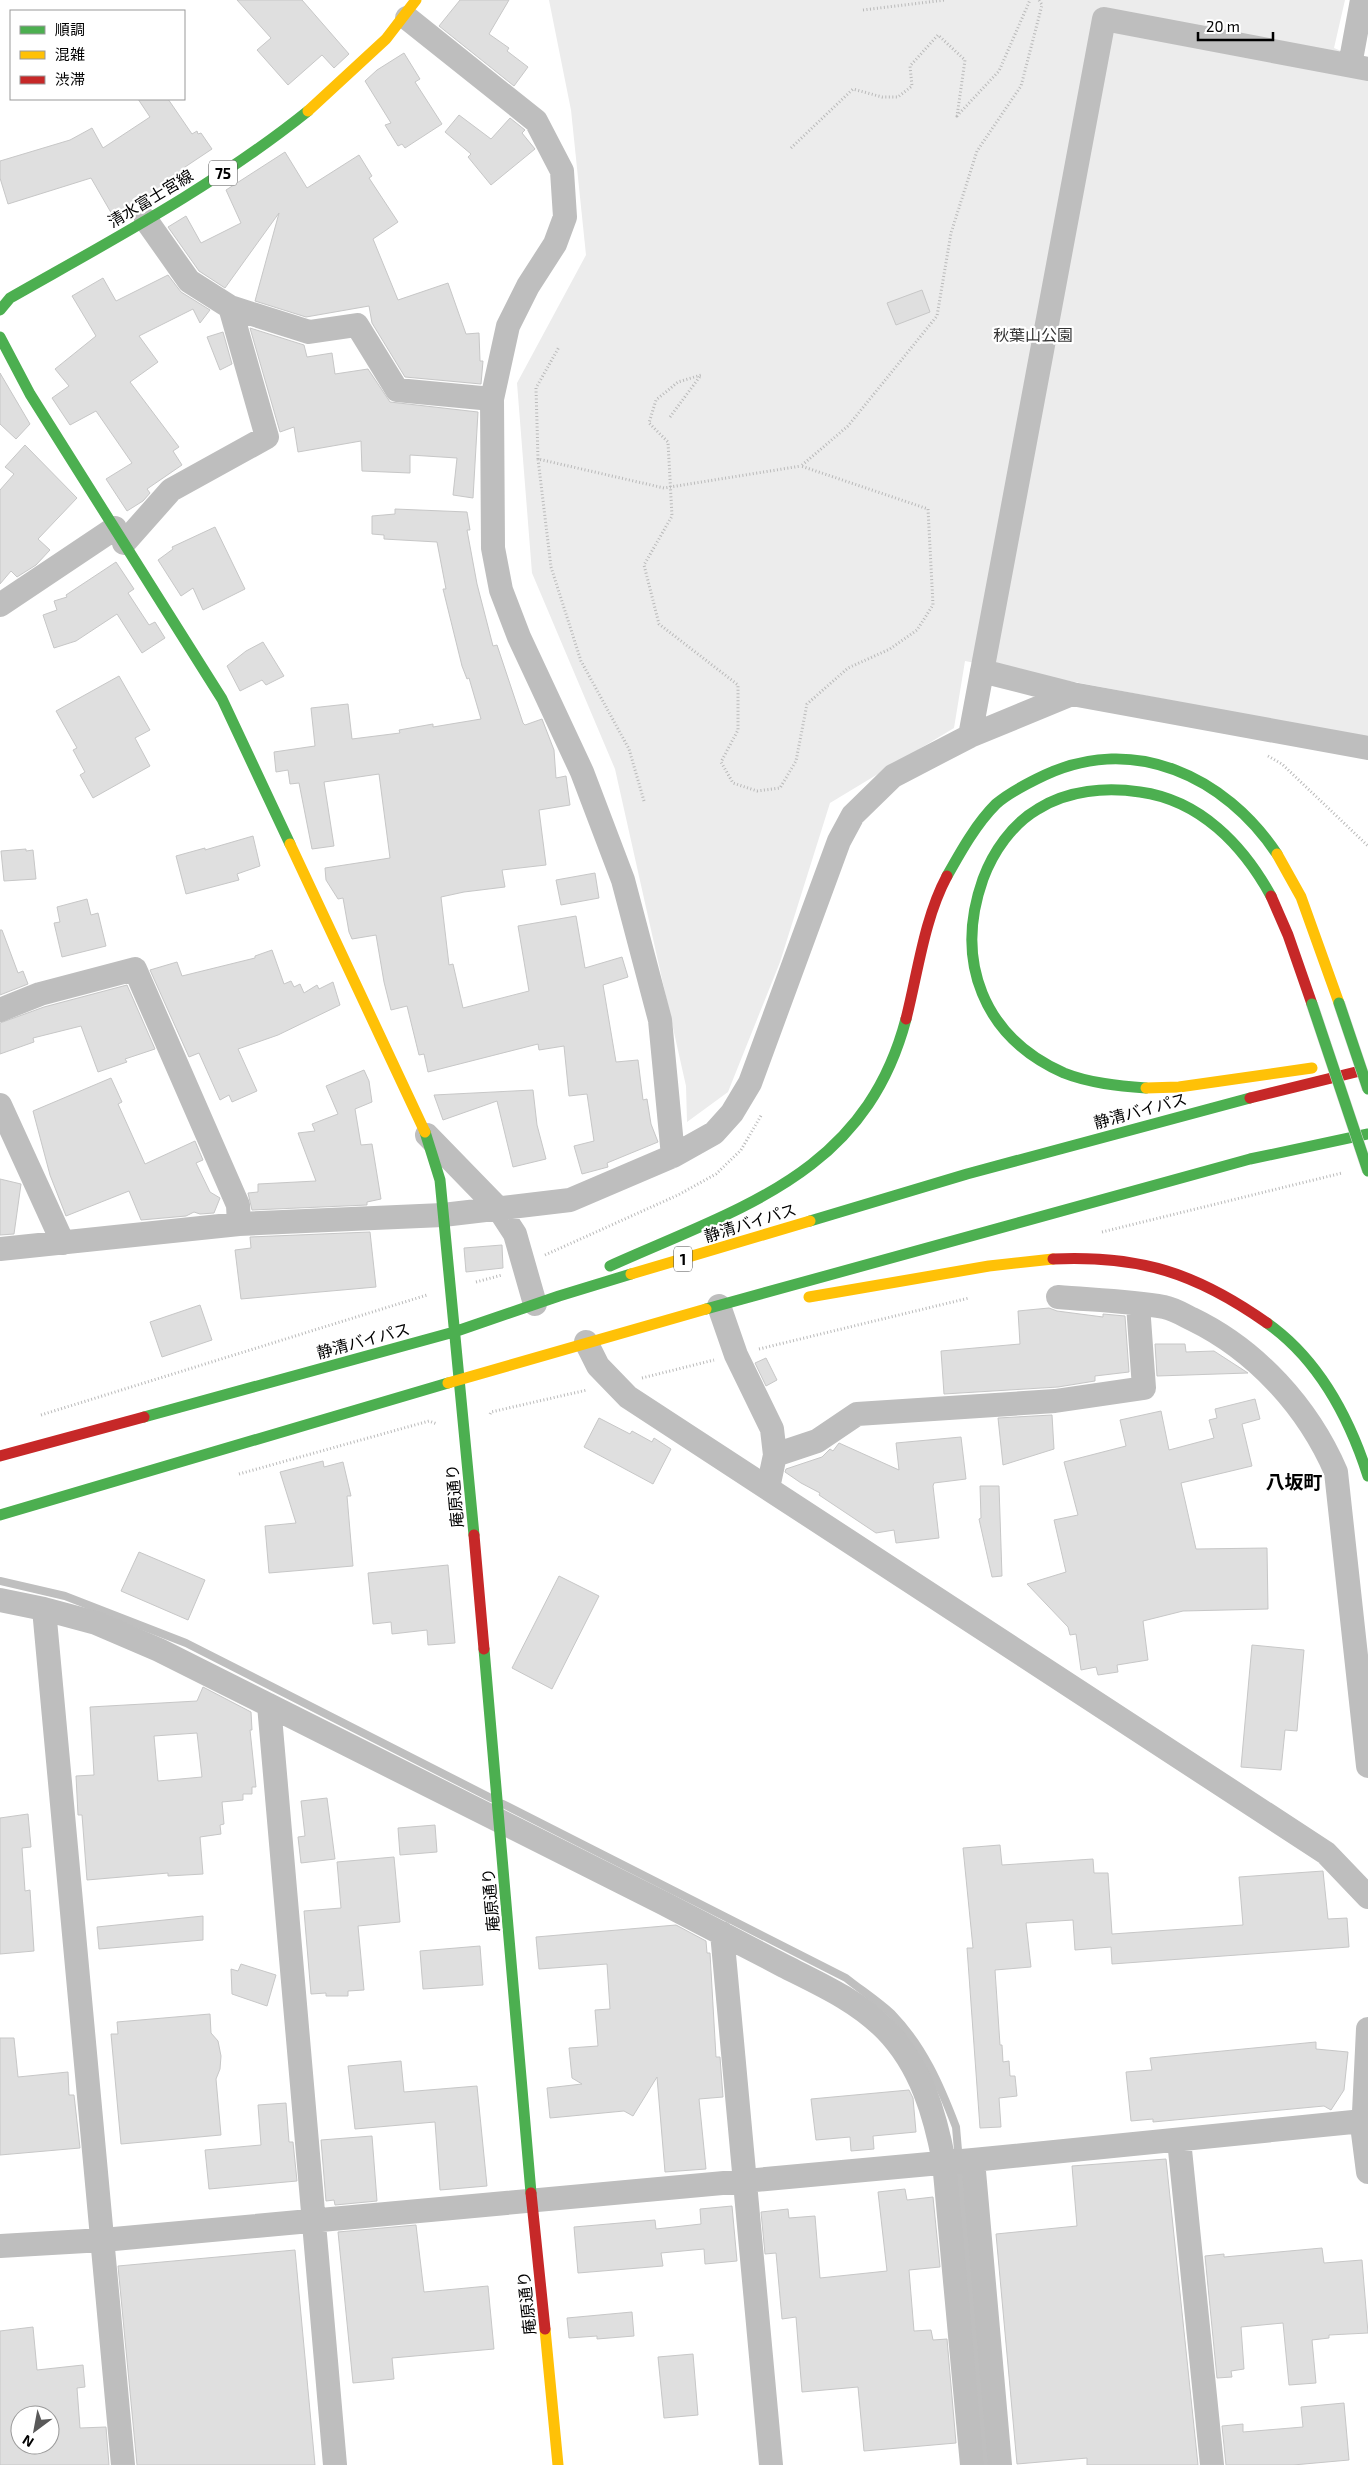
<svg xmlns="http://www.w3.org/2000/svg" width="1368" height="2465" font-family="'Exo 2','Noto Sans JP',sans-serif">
<rect width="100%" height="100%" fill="#fff"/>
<path fill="#ececec" d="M 549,0 L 1345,0 L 1334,48 L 1368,62 L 1368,738 L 965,661 L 954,728 L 830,803 L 780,962 L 728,1092 L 687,1122 L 686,1086 L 615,769 L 532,573 L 517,383 L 586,255 L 571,110 Z"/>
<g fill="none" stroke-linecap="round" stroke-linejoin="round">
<path stroke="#bfbfbf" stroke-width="8" d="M 0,1581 L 65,1596 L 186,1643 L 491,1798
M 503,1804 L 846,1978 C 861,1990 878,2001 892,2014 C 923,2046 940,2085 956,2127 L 985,2465"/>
</g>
<path fill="#dfdfdf" stroke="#c7c7c7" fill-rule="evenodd" d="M 237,0 L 302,0 L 349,54 L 334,68 L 322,55 L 288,85 L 257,50 L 271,38 Z
M 460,0 L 509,0 L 489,34 L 509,48 L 507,51 L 528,67 L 514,86 L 439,26 Z
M 404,53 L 420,79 L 415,82 L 442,124 L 405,148 L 402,144 L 398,146 L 385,125 L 391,123 L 365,81 L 377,70 Z
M 138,99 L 168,99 L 192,134 L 197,131 L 198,134 L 201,133 L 212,149 L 182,169 L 185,174 L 113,216 L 91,178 L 8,204 L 0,178 L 0,161 L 70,140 L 92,128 L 103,148 L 150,117 Z
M 459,115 L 491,139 L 510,118 L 525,130 L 522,133 L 535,149 L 491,185 L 468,157 L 471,154 L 445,132 Z
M 285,152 L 307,188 L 359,155 L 372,176 L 369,178 L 398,222 L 373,239 L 398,300 L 448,283 L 466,334 L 479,333 L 480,361 L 483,361 L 481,384 L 405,377 L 372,323 L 369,306 L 306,317 L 255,301 L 279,213 L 225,288 L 199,271 L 168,227 L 186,216 L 201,243 L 241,223 L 226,190 Z
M 168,275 L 181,292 L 210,310 L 200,323 L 193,309 L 139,336 L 158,362 L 130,382 L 179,447 L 173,451 L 182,465 L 147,489 L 150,493 L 143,501 L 127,511 L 106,479 L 132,463 L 96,411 L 70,425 L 52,398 L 69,386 L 55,369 L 96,336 L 72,296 L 103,278 L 116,301 Z
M 922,290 L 930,312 L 896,325 L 887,303 Z
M 250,328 L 304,345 L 307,357 L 332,353 L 335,374 L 368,369 L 390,402 L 478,412 L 473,498 L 453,495 L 457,458 L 410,455 L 410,473 L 362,471 L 361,441 L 298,452 L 294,427 L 280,432 Z
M 223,332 L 232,364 L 220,370 L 207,337 Z
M 0,373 L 30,424 L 16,439 L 0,424 Z
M 25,445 L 77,498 L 38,539 L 50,550 L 36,565 L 17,577 L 11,571 L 0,584 L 0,490 L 14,474 L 5,467 Z
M 395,509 L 467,512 L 470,530 L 467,530 L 477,584 L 493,646 L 497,645 L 523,723 L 525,725 L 542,719 L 554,750 L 556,778 L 566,776 L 570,805 L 539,810 L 546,865 L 502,870 L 505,887 L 464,892 L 441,897 L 449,965 L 453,964 L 463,1008 L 529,991 L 518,926 L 576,916 L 585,968 L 622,957 L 628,977 L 603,985 L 616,1062 L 638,1060 L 643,1100 L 647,1099 L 651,1124 L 658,1142 L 607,1163 L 608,1167 L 582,1174 L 574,1146 L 594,1141 L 587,1094 L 569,1096 L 564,1046 L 539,1050 L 538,1044 L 428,1072 L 424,1054 L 419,1055 L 407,1006 L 391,1010 L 384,982 L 376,935 L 352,939 L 349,932 L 343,898 L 338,899 L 326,880 L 325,868 L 390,858 L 379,774 L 324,782 L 334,846 L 312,849 L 299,783 L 290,784 L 288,770 L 276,772 L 274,752 L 315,746 L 311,708 L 348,704 L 352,739 L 400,733 L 399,730 L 433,724 L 433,727 L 481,719 L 469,678 L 467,679 L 462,666 L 443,589 L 446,589 L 437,542 L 384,539 L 384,535 L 372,534 L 372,516 L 395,514 Z
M 215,527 L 245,589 L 203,610 L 193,588 L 181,596 L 158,560 L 173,549 L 172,547 Z
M 116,562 L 134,589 L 128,593 L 149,625 L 155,622 L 165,638 L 142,653 L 117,614 L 76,641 L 54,648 L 43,615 L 57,610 L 54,601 L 67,597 L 66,595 Z
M 263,642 L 284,676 L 266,685 L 262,680 L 240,691 L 227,666 L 246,651 Z
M 119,676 L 150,730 L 135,738 L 150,766 L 93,798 L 80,775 L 85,772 L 73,750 L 77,748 L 56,711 Z
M 253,836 L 260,866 L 237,874 L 239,880 L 186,894 L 176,856 L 205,848 L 205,850 Z
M 26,849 L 26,851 L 33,850 L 36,879 L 4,881 L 1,851 Z
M 595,873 L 599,898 L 561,905 L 556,880 Z
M 87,899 L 91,915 L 98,913 L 106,946 L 62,957 L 54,923 L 60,922 L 57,907 Z
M 0,930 L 2,930 L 18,973 L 23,971 L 28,984 L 0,995 Z
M 272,950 L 284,984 L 291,981 L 294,987 L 300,984 L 304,993 L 317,985 L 319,989 L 333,982 L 340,1005 L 278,1035 L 238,1049 L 257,1091 L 232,1102 L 229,1095 L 220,1100 L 199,1053 L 189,1057 L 150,970 L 177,962 L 182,976 L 255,958 L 255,956 Z
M 127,985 L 155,1049 L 125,1059 L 127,1062 L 98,1072 L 81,1026 L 33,1038 L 34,1042 L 0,1054 L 0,1023 L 44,1007 Z
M 364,1070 L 369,1081 L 372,1102 L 355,1109 L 361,1145 L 372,1144 L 381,1199 L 367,1202 L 367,1205 L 252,1210 L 248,1193 L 258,1192 L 258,1184 L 316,1181 L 298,1133 L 315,1131 L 312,1124 L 338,1114 L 326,1086 Z
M 111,1078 L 122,1102 L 118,1104 L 145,1164 L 195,1141 L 203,1160 L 196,1163 L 210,1192 L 220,1198 L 214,1213 L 200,1214 L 194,1212 L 186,1216 L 141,1220 L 129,1191 L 66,1216 L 50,1175 L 33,1111 Z
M 533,1090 L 537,1125 L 546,1159 L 513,1167 L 497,1101 L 443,1120 L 434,1095 Z
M 0,1179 L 21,1184 L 14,1234 L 0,1235 Z
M 370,1232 L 376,1287 L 241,1299 L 235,1250 L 251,1248 L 250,1237 Z
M 502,1245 L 503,1268 L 466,1272 L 464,1248 Z
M 200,1305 L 212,1340 L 162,1357 L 150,1322 Z
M 1049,1308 L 1057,1311 L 1103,1317 L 1103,1314 L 1125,1316 L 1129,1372 L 1095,1376 L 1095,1381 L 1058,1387 L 944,1394 L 941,1351 L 1020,1344 L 1018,1311 Z
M 1155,1344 L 1185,1344 L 1186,1352 L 1214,1351 L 1248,1373 L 1157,1376 Z
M 766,1358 L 777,1380 L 766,1386 L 755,1363 Z
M 1255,1399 L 1260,1419 L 1242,1424 L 1252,1466 L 1181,1483 L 1196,1549 L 1267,1548 L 1268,1609 L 1183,1611 L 1143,1621 L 1148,1660 L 1117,1665 L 1118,1672 L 1098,1675 L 1096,1667 L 1081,1670 L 1076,1634 L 1070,1635 L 1068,1627 L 1027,1584 L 1066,1572 L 1054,1520 L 1078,1515 L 1064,1462 L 1126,1446 L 1120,1420 L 1161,1411 L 1169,1450 L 1214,1438 L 1209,1420 L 1217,1418 L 1215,1409 Z
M 1052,1415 L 1054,1449 L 1003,1465 L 998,1418 Z
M 599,1418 L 630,1434 L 632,1431 L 652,1442 L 654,1438 L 671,1449 L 653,1484 L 584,1447 Z
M 961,1437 L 966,1479 L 934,1483 L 933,1486 L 939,1538 L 896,1543 L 894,1530 L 876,1533 L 819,1495 L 820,1493 L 801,1483 L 785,1472 L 786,1469 L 822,1457 L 830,1449 L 833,1451 L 839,1443 L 899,1470 L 896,1443 Z
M 323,1461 L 324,1467 L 343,1462 L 351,1496 L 347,1496 L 353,1566 L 269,1573 L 265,1526 L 296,1523 L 280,1472 Z
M 980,1486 L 999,1486 L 1002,1576 L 992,1577 L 979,1519 L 981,1518 Z
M 139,1552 L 205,1580 L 188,1620 L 121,1591 Z
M 448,1565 L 455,1643 L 428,1645 L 427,1630 L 392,1634 L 391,1622 L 373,1624 L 368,1573 Z
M 559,1576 L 599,1596 L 552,1689 L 512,1668 Z
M 1252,1645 L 1304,1650 L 1297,1731 L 1285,1730 L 1281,1770 L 1241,1767 Z
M 203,1687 L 251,1712 L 252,1730 L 250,1730 L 256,1787 L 252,1787 L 252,1794 L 243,1794 L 243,1800 L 222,1802 L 224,1824 L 220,1825 L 221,1834 L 200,1837 L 203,1874 L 168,1876 L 168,1873 L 87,1880 L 82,1815 L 78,1815 L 76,1776 L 94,1775 L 90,1707 L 197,1701 ZM 197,1733 L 202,1777 L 158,1781 L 154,1736 Z
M 327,1798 L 335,1859 L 301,1863 L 298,1837 L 305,1836 L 301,1801 Z
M 28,1814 L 31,1847 L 22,1848 L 25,1891 L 30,1890 L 34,1951 L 0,1954 L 0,1818 Z
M 435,1825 L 437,1852 L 400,1855 L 398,1828 Z
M 1000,1845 L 1002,1865 L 1093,1859 L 1094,1873 L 1108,1873 L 1112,1934 L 1243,1925 L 1239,1877 L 1323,1871 L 1328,1919 L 1347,1918 L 1349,1947 L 1112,1964 L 1111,1947 L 1075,1950 L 1073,1920 L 1026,1923 L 1031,1967 L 995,1970 L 1000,2045 L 1002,2045 L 1003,2062 L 1009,2061 L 1010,2076 L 1015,2076 L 1017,2096 L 999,2098 L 1001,2127 L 980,2128 L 967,1948 L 973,1948 L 963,1848 Z
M 394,1857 L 400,1922 L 358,1926 L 364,1990 L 348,1991 L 348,1996 L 326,1996 L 326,1993 L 311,1994 L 304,1911 L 341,1908 L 337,1862 Z
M 203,1916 L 203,1940 L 99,1949 L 97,1927 Z
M 676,1925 L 706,1941 L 707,1953 L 710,1953 L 716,2057 L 720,2057 L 723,2097 L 699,2099 L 706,2169 L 665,2172 L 657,2077 L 633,2116 L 624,2111 L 550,2118 L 547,2088 L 582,2084 L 572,2078 L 569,2048 L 598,2046 L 595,2010 L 610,2009 L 607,1964 L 539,1969 L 536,1937 Z
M 480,1946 L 483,1985 L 423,1989 L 420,1951 Z
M 241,1964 L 276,1975 L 267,2006 L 232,1994 L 231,1969 L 238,1971 Z
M 210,2014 L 211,2033 L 218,2041 L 221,2056 L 220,2069 L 216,2079 L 221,2135 L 121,2144 L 111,2034 L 118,2034 L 117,2022 Z
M 0,2038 L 14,2038 L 18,2077 L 68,2072 L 69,2095 L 74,2095 L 80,2148 L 0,2155 Z
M 1316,2042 L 1316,2049 L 1348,2052 L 1344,2090 L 1331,2110 L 1324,2106 L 1153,2122 L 1153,2119 L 1131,2121 L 1126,2072 L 1152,2070 L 1150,2058 Z
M 401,2061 L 404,2092 L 477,2086 L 487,2186 L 440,2190 L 435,2122 L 355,2129 L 348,2066 Z
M 909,2090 L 913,2098 L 916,2132 L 873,2136 L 874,2149 L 851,2151 L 850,2137 L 816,2140 L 811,2099 Z
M 286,2103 L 289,2142 L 293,2142 L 297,2181 L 209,2189 L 205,2150 L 261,2145 L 258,2105 Z
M 372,2136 L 377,2201 L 335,2205 L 334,2200 L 326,2201 L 321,2140 Z
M 1166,2159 L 1198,2465 L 1087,2465 L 1087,2458 L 1017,2464 L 996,2234 L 1077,2226 L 1072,2166 Z
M 905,2189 L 907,2200 L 933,2197 L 940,2267 L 909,2270 L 914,2331 L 931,2330 L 933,2340 L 947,2339 L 956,2443 L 864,2451 L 858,2387 L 802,2392 L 796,2317 L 782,2319 L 776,2253 L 765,2254 L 761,2212 L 788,2209 L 789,2218 L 815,2216 L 820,2278 L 887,2271 L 878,2192 Z
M 732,2206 L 737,2261 L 705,2264 L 704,2249 L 661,2253 L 663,2266 L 578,2273 L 574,2227 L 655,2220 L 656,2229 L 701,2224 L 700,2209 Z
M 416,2225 L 424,2292 L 488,2286 L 494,2349 L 392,2358 L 394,2379 L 353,2383 L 338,2232 Z
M 1322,2248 L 1324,2263 L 1362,2260 L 1368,2333 L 1329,2335 L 1329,2338 L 1312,2340 L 1316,2383 L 1289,2385 L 1283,2323 L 1241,2327 L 1244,2369 L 1231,2371 L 1232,2377 L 1217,2378 L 1205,2256 L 1224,2254 L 1224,2257 Z
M 295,2250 L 315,2465 L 137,2465 L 118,2266 Z
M 632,2312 L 634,2336 L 597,2339 L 597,2336 L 569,2338 L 567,2318 Z
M 33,2327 L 37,2370 L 83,2365 L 85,2387 L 77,2388 L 80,2428 L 106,2427 L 109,2465 L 0,2465 L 0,2331 ZM 20,2415 L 50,2415 L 50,2445 L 20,2445 Z
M 693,2354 L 698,2415 L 664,2418 L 658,2357 Z
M 1344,2403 L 1349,2460 L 1293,2465 L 1226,2465 L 1222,2426 L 1243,2424 L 1243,2432 L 1303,2427 L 1301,2407 Z"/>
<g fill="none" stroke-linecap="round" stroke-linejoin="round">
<path stroke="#b9b9b9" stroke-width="3" stroke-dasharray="1 2.5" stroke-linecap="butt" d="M 863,10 L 945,0
M 791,148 L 853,89 L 882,97 L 898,97 L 912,86 L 910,66 L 938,35 L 965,60 L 957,116 L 999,71 L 1030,0
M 670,417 L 701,375 L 678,382 L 656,400 L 649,423 L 668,442 L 672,516 L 644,565 L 659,624 L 738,685 L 738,730 L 721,762 L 733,783 L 757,791 L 780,788 L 796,761 L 807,704 L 848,668 L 890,649 L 917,630 L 933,605 L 928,509 L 801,466 L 848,426 L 937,316 L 951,233 L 977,151 L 1021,86 L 1042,5 L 1039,0
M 538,459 L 536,388 L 559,347
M 1268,756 L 1282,764 L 1368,846
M 644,801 L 629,749 L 581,661 L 551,567 L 538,459 L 664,488 L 801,466
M 1102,1232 L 1342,1173
M 545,1255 L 678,1195 L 716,1174 L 741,1150 L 762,1114
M 476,1282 L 502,1275
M 759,1349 L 969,1298
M 642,1378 L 714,1360
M 490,1414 L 491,1412 L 587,1390
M 41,1415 L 427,1295
M 239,1474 L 429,1421 L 437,1424"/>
<path stroke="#bebebe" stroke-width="24" d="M 1350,65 L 1362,0
M 146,220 L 189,281 L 230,307 L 309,332 L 357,325 L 397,390 L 492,399
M 124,543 L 171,490 L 267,437 L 230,307
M 0,605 L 115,528
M 982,671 L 1072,694
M 970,736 L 1104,19 L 1368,69
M 0,1010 L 40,994 L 135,969 L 238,1205 L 239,1224
M 0,1105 L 63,1243
M 427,1135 L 498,1208 L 515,1234 L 535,1304
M 673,1156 L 714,1133 L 732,1113 L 750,1083 L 839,841 L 853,815 L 893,776 L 970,736 L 1072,694 L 1368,748
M 0,1249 L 239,1224 L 443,1215 L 570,1200 L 673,1156 L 660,1020 L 623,880 L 582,772 L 519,637 L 501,590 L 493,548 L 492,399 L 508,326 L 528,286 L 555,244 L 565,217 L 562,171 L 536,121 L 407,18
M 1058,1297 C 1093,1300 1130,1301 1164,1307 C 1174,1309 1184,1315 1192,1319 C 1256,1350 1308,1407 1336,1472 L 1368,1766
M 719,1306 L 736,1355 L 772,1429 L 775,1455
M 586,1342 L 598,1366 L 628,1397 L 1326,1853 L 1368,1897
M 768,1488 L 775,1455 L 817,1441 L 857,1414 L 1055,1401 L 1144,1388 L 1138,1305
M 0,1600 L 44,1609 L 96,1623 L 159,1650 C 327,1734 495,1818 663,1903 C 703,1924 744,1945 784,1966 C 820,1984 858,2001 886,2030 C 921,2066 935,2114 944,2162 L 972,2465
M 44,1609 L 123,2465
M 269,1705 L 335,2465
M 722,1933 L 771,2465
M 1368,2029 L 1363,2133 L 1368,2172
M 1179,2140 L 1212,2465
M 973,2160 L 1000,2465
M 0,2246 L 103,2240 L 973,2160 L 1363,2121"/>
<path stroke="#4caf50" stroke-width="11" d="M 0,310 L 10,298 C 112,240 216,185 308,111
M 0,337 L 30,394 L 222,699 L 290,844
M 947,876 C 961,851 976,824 996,804 C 1010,792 1028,783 1045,775 C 1134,734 1225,776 1277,854
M 1146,1088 C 1119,1086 1089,1083 1064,1073 C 983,1037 954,961 983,879 C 993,852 1012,824 1038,809 C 1068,790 1106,787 1140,792 C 1200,800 1243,845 1271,896
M 425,1132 L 440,1180 L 474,1535
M 810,1221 L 967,1174 L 1250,1098
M 610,1266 C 741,1207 865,1174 906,1019
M 706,1309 L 1250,1159 L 1368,1134
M 1267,1323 C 1318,1359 1349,1417 1368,1476
M 144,1417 L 454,1332 L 559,1296 L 631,1274
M 0,1515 L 448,1383
M 484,1649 L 531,2193"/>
<path stroke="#ffc107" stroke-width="11" d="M 308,111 L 386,39 L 416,0
M 290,844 L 425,1132
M 1277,854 L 1301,897 L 1339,1003
M 1146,1088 L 1179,1087 L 1312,1068
M 631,1274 L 810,1221
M 809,1297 L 989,1266 L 1053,1259
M 448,1383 L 706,1309
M 545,2329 L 558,2465"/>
<path stroke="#c62828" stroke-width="11" d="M 1271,896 L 1288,935 L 1312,1004
M 906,1019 C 918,972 924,919 947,876
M 1250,1098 L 1360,1071
M 1053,1259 C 1140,1255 1196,1273 1267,1323
M 0,1456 L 144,1417
M 474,1535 L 484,1649
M 531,2193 L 545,2329"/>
<defs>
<path id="fast-bridge" d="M 1339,1003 L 1368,1089
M 1312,1004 L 1368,1171"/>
</defs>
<use href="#fast-bridge" stroke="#dbdbdb" stroke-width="12" stroke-linecap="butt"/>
<use href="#fast-bridge" stroke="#4caf50" stroke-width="11"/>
</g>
<g text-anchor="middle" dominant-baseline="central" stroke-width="4.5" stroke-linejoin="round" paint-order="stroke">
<g fill="#fff" stroke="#4c4c4c" stroke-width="1">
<rect x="209" y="160.5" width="28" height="25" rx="4"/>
<rect x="674" y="1246.5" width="18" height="25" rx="4"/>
</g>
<g font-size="15" font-weight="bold" fill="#000">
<text x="223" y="173">75</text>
<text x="683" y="1259">1</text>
</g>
<g font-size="16" fill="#000" stroke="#fff">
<text transform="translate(150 198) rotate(-31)">清水富士宮線</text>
<text transform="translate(1140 1110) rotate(-15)">静清バイパス</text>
<text transform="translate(750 1222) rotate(-17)">静清バイパス</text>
<text transform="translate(363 1340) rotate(-15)">静清バイパス</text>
<text transform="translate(454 1496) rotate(-95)">庵原通り</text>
<text transform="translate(490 1900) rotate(-95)">庵原通り</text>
<text transform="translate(526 2303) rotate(-96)">庵原通り</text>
</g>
<g font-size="16" fill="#333" stroke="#fff">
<text x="1033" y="334">秋葉山公園</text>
</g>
<g font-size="19" font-weight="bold" fill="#000" stroke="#fff">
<text x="1294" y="1481">八坂町</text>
</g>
</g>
<rect x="10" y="10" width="175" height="90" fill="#ffffff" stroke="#999999"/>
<rect x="20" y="26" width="25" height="8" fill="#4caf50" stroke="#999999"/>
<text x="55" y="35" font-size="15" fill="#000000">順調</text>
<rect x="20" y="51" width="25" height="8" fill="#ffc107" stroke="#999999"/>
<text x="55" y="60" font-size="15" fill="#000000">混雑</text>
<rect x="20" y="76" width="25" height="8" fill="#c62828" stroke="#999999"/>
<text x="55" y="85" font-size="15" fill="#000000">渋滞</text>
<g transform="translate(35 2430) rotate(212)"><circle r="24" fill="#ffffff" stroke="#999999"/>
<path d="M0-4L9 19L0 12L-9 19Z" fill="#595959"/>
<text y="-8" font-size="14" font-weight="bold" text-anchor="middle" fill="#000000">N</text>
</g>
<path d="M1198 32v8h75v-8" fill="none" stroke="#000000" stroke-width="2.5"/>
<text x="1206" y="32" font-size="15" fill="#000000" stroke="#ffffff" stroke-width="4" paint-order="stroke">20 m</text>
</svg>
